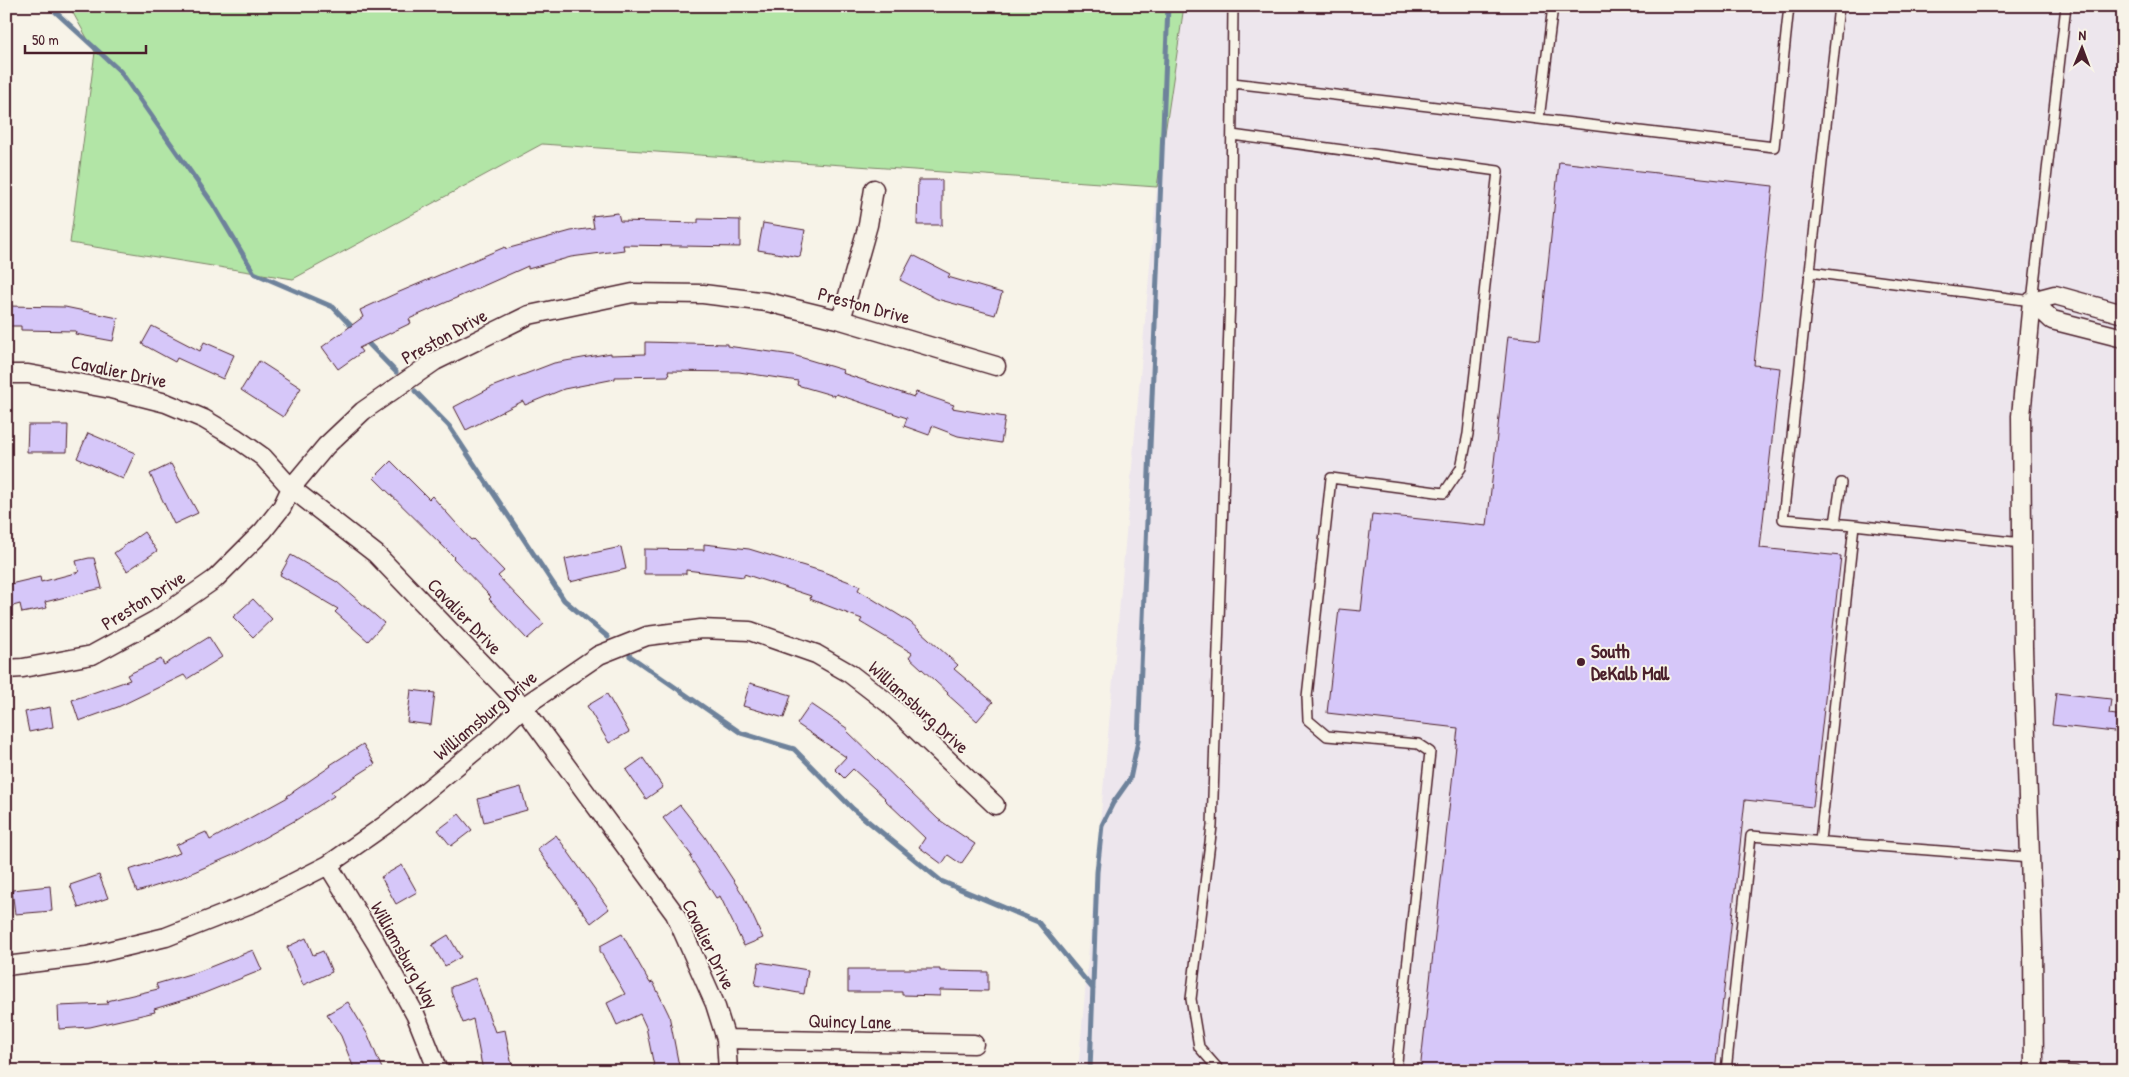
<svg xmlns="http://www.w3.org/2000/svg" width="2129" height="1077" font-family="'Patrick Hand',sans-serif">
<rect width="100%" height="100%" fill="#f7f3e8"/>
<filter id="ink" filterUnits="userSpaceOnUse"><feTurbulence type="fractalNoise" baseFrequency=".02" numOctaves="2"/><feDisplacementMap in="SourceGraphic" scale="10" xChannelSelector="R" yChannelSelector="G"/><feConvolveMatrix kernelMatrix="1 2 1 2 8 2 1 2 1" color-interpolation-filters="sRGB"/></filter>
<g filter="url(#ink)">
<path fill="#ede6ed" d="M 1184,6 L 2123,6 L 2123,1071 L 1078,1071 L 1157,187 Z"/>
<path fill="#b2e5a6" stroke="#7e8268" d="M 69,6 L 1184,6 L 1157,187 L 542,144 L 293,279 L 70,243 L 95,52 Z"/>
<g fill="none" stroke-linecap="round" stroke-linejoin="round">
<path stroke="#6e829b" stroke-width="5" d="M 49,6 L 120,71 L 213,204 L 254,273 L 333,307 L 355,330
M 365,340 L 396,372
M 415,391 L 449,426 L 564,600 L 608,637
M 630,656 L 741,733 L 794,749 L 853,809 L 941,881 L 1038,922 L 1093,989
M 1090,1071 L 1097,872 L 1102,825 L 1113,803 L 1130,779 L 1138,741 L 1168,6"/>
</g>
<path fill="#d6c7f9" stroke="#4a1f2b" d="M 1559,162 L 1773,186 L 1754,365 L 1780,368 L 1760,548 L 1841,556 L 1813,807 L 1745,800 L 1715,1071 L 1420,1071 L 1458,728 L 1327,713 L 1339,609 L 1361,611 L 1372,514 L 1487,526 L 1508,336 L 1540,340 Z
M 918,180 L 942,180 L 942,225 L 917,225 Z
M 618,213 L 620,221 L 698,223 L 698,219 L 740,220 L 740,247 L 623,245 L 624,250 L 571,257 L 528,269 L 528,266 L 409,319 L 411,323 L 359,348 L 362,352 L 338,369 L 322,347 L 363,317 L 360,310 L 397,293 L 505,247 L 506,249 L 571,231 L 594,228 L 592,216 Z
M 763,223 L 805,230 L 800,257 L 758,250 Z
M 913,255 L 950,274 L 948,277 L 1002,293 L 995,315 L 937,299 L 900,280 Z
M 6,306 L 65,307 L 118,318 L 113,341 L 75,334 L 76,331 L 21,330 L 21,326 L 6,326 Z
M 152,326 L 200,351 L 204,342 L 234,355 L 223,379 L 177,358 L 175,362 L 142,344 Z
M 645,342 L 727,344 L 727,346 L 793,355 L 843,370 L 842,373 L 914,397 L 916,392 L 954,405 L 952,408 L 1005,417 L 1001,443 L 958,436 L 932,426 L 929,435 L 904,426 L 907,418 L 836,394 L 835,396 L 797,385 L 798,381 L 739,372 L 668,371 L 669,376 L 615,377 L 615,379 L 564,389 L 525,405 L 523,401 L 466,430 L 454,407 L 494,386 L 554,363 L 611,353 L 611,355 L 645,354 Z
M 259,361 L 301,388 L 283,417 L 241,390 Z
M 28,425 L 68,425 L 67,452 L 27,452 Z
M 88,433 L 135,453 L 123,479 L 77,458 Z
M 391,461 L 429,499 L 432,496 L 471,540 L 473,539 L 504,571 L 498,576 L 544,624 L 527,639 L 489,599 L 491,597 L 453,558 L 454,557 L 374,478 Z
M 171,464 L 198,513 L 174,524 L 150,474 Z
M 144,532 L 157,551 L 127,571 L 114,553 Z
M 704,544 L 749,549 L 821,571 L 860,586 L 858,590 L 910,622 L 958,665 L 954,669 L 993,702 L 977,721 L 947,694 L 948,693 L 909,657 L 912,653 L 860,622 L 862,619 L 810,599 L 811,596 L 744,574 L 744,577 L 686,570 L 686,574 L 644,574 L 644,549 L 704,550 Z
M 621,547 L 626,569 L 570,582 L 565,559 Z
M 291,555 L 337,582 L 384,623 L 368,641 L 335,612 L 338,609 L 280,575 Z
M 89,558 L 94,558 L 102,588 L 45,602 L 47,608 L 22,613 L 20,604 L 6,608 L 6,585 L 40,577 L 41,582 L 79,572 L 76,561 Z
M 253,599 L 272,619 L 253,637 L 233,617 Z
M 209,637 L 222,657 L 187,679 L 184,675 L 118,707 L 79,721 L 72,700 L 130,680 L 127,675 L 161,659 L 164,665 Z
M 750,683 L 791,695 L 784,718 L 743,706 Z
M 411,690 L 435,693 L 431,725 L 407,722 Z
M 2056,693 L 2111,699 L 2109,714 L 2123,716 L 2123,733 L 2052,725 Z
M 607,694 L 629,732 L 609,743 L 587,706 Z
M 811,704 L 848,729 L 846,730 L 938,819 L 975,844 L 961,864 L 948,855 L 942,864 L 919,847 L 925,838 L 884,799 L 885,798 L 853,769 L 844,778 L 835,769 L 846,757 L 797,724 Z
M 50,707 L 53,727 L 29,732 L 25,712 Z
M 363,744 L 375,764 L 331,792 L 334,796 L 296,820 L 233,855 L 178,879 L 137,892 L 129,870 L 180,853 L 176,845 L 206,832 L 210,840 L 288,797 L 287,796 L 331,766 L 330,765 Z
M 643,758 L 663,787 L 646,799 L 626,770 Z
M 521,787 L 527,810 L 484,822 L 478,799 Z
M 680,805 L 705,837 L 743,895 L 763,938 L 744,946 L 720,896 L 716,898 L 690,857 L 692,856 L 663,818 Z
M 459,814 L 472,830 L 451,846 L 438,830 Z
M 556,835 L 609,909 L 591,923 L 537,849 Z
M 402,865 L 417,892 L 396,904 L 381,877 Z
M 99,875 L 108,898 L 79,908 L 70,885 Z
M 50,886 L 52,911 L 15,914 L 12,890 Z
M 622,934 L 650,983 L 653,982 L 669,1015 L 680,1071 L 655,1071 L 646,1027 L 640,1014 L 617,1025 L 607,1003 L 625,994 L 600,951 L 600,946 Z
M 448,935 L 461,957 L 445,966 L 432,945 Z
M 306,938 L 313,955 L 323,951 L 332,972 L 303,985 L 287,947 Z
M 253,950 L 262,970 L 197,996 L 154,1009 L 155,1012 L 90,1027 L 59,1029 L 58,1006 L 108,1004 L 107,1001 L 158,989 L 156,984 L 200,971 Z
M 759,962 L 808,970 L 804,994 L 755,985 Z
M 848,969 L 940,969 L 940,971 L 988,972 L 988,991 L 940,990 L 940,996 L 902,995 L 902,992 L 848,992 Z
M 475,978 L 495,1032 L 505,1030 L 513,1071 L 483,1071 L 473,1019 L 463,1023 L 451,992 L 451,987 Z
M 348,1002 L 368,1035 L 383,1071 L 355,1071 L 341,1036 L 327,1014 Z"/>
<g fill="none" stroke-linecap="round" stroke-linejoin="round">
<defs>
<path id="service" d="M 1553,6 L 1539,119 L 1774,147 L 1789,6
M 1839,6 L 1783,519 L 1854,525
M 1233,83 L 1539,119
M 1232,135 L 1498,171 L 1468,434 L 1461,468 L 1444,493 L 1331,478 L 1307,697 L 1308,720 L 1327,736 L 1418,744 L 1430,752 L 1396,1071
M 1810,272 L 2032,301 L 2066,6
M 1835,524 L 1841,483
M 1820,841 L 1854,525 L 2022,543
M 2034,1069 L 2075,1071
M 1220,1071 L 1199,1047 L 1191,999 L 1212,826 L 1230,296 L 1233,6
M 1726,1071 L 1751,836 L 2030,858"/>
<path id="minor" d="M 2032,301 L 2021,416 L 2023,648 L 2033,946 L 2034,1071
M 2032,301 L 2052,320 L 2123,338
M 2032,301 L 2055,295 L 2123,314
M 841,320 L 868,225 L 874,189
M 6,374 L 28,374 L 111,389 L 166,403 L 204,419 L 236,438 L 263,457 L 291,488 L 376,554 L 523,707 L 675,914 L 715,1004 L 726,1039 L 728,1071
M 6,669 L 23,668 L 92,655 L 156,620 L 215,579 L 263,531 L 282,507 L 291,488 L 326,446 L 363,411 L 435,361 L 529,315 L 633,293 L 703,294 L 767,302 L 841,320 L 996,366
M 328,865 L 376,943 L 416,1016 L 438,1071
M 6,966 L 87,956 L 166,937 L 255,902 L 328,865 L 385,825 L 494,735 L 523,707 L 599,655 L 647,636 L 701,629 L 750,631 L 816,654 L 849,673 L 888,703 L 995,805
M 726,1039 L 974,1044"/>
</defs>
<use href="#service" stroke="#4a1f2b" stroke-width="12"/>
<use href="#minor" stroke="#4a1f2b" stroke-width="21"/>
<use href="#service" stroke="#f7f3e8" stroke-width="9"/>
<use href="#minor" stroke="#f7f3e8" stroke-width="18"/>
</g>
</g>
<circle fill="#4a1f2b" stroke="#f7f3e8" stroke-width="2" cx="1581" cy="662" r="5"/>
<g text-anchor="middle" dominant-baseline="central" stroke-width="4" stroke-linejoin="round" paint-order="stroke">
<g font-size="19" fill="#4a1f2b" stroke="#f7f3e8">
<text transform="translate(864 305) rotate(15)">Preston Drive</text>
<text transform="translate(444 336) rotate(-29)">Preston Drive</text>
<text transform="translate(119 371) rotate(12)">Cavalier Drive</text>
<text transform="translate(143 600) rotate(-32)">Preston Drive</text>
<text transform="translate(465 616) rotate(46)">Cavalier Drive</text>
<text transform="translate(919 707) rotate(42)">Williamsburg Drive</text>
<text transform="translate(485 715) rotate(-40)">Williamsburg Drive</text>
<text transform="translate(709 944) rotate(64)">Cavalier Drive</text>
<text transform="translate(405 955) rotate(61)">Williamsburg Way</text>
<text transform="translate(850 1021) rotate(1)">Quincy Lane</text>
</g>
<g font-size="19" font-weight="bold" fill="#4a1f2b" stroke="#f7f3e8" text-anchor="start">
<text x="1591" y="651">South<tspan x="1591" dy="22">DeKalb Mall</tspan></text>
</g>
</g>
<rect width="2129" height="1077" fill="none" stroke="#f7f3e8" stroke-width="25"/>
<rect x="12" y="12" width="2104" height="1052" fill="none" stroke="#4a1f2b" stroke-width="2" filter="url(#ink)"/>
<g transform="translate(2082 48) rotate(1)" stroke="#f7f3e8" stroke-width="4" paint-order="stroke">
<path d="M0-4L9 19L0 12L-9 19Z" fill="#4a1f2b"/>
<text y="-8" font-size="14" font-weight="bold" text-anchor="middle" fill="#4a1f2b">N</text>
</g>
<path d="M25 45v8h121v-8" fill="none" stroke="#4a1f2b" stroke-width="2.5"/>
<text x="32" y="45" font-size="15" fill="#4a1f2b" stroke="#f7f3e8" stroke-width="4" paint-order="stroke">50 m</text>
</svg>
